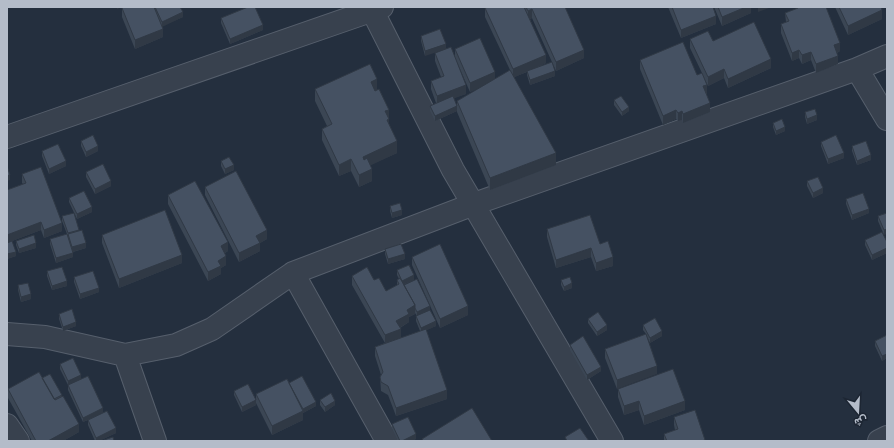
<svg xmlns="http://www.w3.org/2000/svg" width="894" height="448" font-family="Quicksand,Vazirmatn,sans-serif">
<rect width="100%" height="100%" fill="#242f3e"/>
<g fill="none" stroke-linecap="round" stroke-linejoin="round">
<defs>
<path id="street" d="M 372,10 L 453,170 L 612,441
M 857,69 L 887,119
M 7,137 L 382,7
M 293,273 L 387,441
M 7,334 L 45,337 L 125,355 L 176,345 L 212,329 L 293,273 L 474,204 L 857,69 L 887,56
M 125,355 L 155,441
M 7,425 L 18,441
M 879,441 L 887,437"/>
</defs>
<use href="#street" stroke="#565f6c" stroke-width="24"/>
<use href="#street" stroke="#38414e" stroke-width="22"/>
</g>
<path fill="#3b4654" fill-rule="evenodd" d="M 125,7 L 180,7 L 183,17 L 162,26 L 163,37 L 135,49 L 122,17 L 122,8 Z
M 487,7 L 565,7 L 584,58 L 556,71 L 553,64 L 555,76 L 530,85 L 527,75 L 527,72 L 514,77 L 556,165 L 490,190 L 457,112 L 457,101 L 483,86 L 470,92 L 456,60 L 466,94 L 453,98 L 457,111 L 435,121 L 430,111 L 430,106 L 436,103 L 431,89 L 431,81 L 441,77 L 435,61 L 435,53 L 455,57 L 455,49 L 495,79 L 510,70 L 485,17 L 485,8 L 487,8 ZM 532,18 L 552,62 L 538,67 L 546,63 L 530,19 Z
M 668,7 L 713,7 L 716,24 L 681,38 Z
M 714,7 L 751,7 L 751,13 L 722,26 Z
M 796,7 L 826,7 L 840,51 L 837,53 L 838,64 L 816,73 L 811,60 L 802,64 L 799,58 L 792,61 L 781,33 L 781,24 L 786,22 L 785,13 L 796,9 Z
M 835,7 L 881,7 L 882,19 L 848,35 Z
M 221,18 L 263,30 L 230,44 L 221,23 Z
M 440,29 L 425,56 L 421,41 L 421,36 Z
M 690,39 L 713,41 L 771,68 L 728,88 L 724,78 L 708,86 L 704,78 L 710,112 L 683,123 L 682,120 L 678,121 L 676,119 L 663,125 L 640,69 L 640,60 L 697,75 L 702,73 L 690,48 Z
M 315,89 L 377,90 L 389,110 L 389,124 L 397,153 L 370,165 L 372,181 L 359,187 L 351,171 L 339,176 L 322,140 L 322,129 L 327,126 L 315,101 Z
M 614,100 L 629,111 L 622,116 L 614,105 Z
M 805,112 L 817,120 L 807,124 L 805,117 Z
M 773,123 L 785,131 L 776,135 L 773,127 Z
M 81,141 L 98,151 L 86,157 L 81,146 Z
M 821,142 L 844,158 L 828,164 L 821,146 Z
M 852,146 L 871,160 L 857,165 L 852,151 Z
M 42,151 L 66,166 L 49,174 L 42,156 Z
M 221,161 L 234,170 L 225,174 L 221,166 Z
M 86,172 L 111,186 L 95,194 L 86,177 Z
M 22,174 L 62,231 L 44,238 L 41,230 L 12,241 L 16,256 L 7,259 L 7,190 L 23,184 L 22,183 Z
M 807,181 L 823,193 L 813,198 L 807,186 Z
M 205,187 L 267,239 L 260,243 L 260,251 L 239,262 L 205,195 Z
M 168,195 L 228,251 L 225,253 L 226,265 L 221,268 L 221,274 L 208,281 L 168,204 Z
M 69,198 L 92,212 L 77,219 L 69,202 Z
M 846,199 L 869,213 L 852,220 L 846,204 Z
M 390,206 L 402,215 L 392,218 L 390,211 Z
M 887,213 L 884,235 L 878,221 L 878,216 Z
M 62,216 L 79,231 L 86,248 L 73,252 L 73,257 L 56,263 L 50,244 L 50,239 L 67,234 L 62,221 Z
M 547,229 L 600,244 L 613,266 L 596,271 L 591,257 L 556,268 L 547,237 Z
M 102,235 L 182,263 L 119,288 L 102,243 Z
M 865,240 L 887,242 L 887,253 L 872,260 L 865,245 Z
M 16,241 L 36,248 L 19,253 L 16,245 Z
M 385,249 L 405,259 L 388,264 L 385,254 Z
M 412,257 L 468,315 L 440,328 L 412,265 Z
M 397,270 L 414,280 L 403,285 L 430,311 L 436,326 L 426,330 L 447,399 L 396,416 L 388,395 L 381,391 L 380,377 L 381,375 L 375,356 L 375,347 L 385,343 L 352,285 L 352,276 L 374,280 L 386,291 L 397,285 L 397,280 L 399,279 L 397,275 ZM 415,313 L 417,316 L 416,316 L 416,321 L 420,331 L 401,338 L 400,328 L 409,322 L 409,317 L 415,314 Z
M 47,271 L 67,286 L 52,290 L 47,276 Z
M 74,277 L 99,292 L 80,299 L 74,282 Z
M 561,280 L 572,288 L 564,291 L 561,285 Z
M 18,285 L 31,299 L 21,302 L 18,290 Z
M 59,314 L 76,326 L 63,331 L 59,319 Z
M 588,319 L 607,330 L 597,336 L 588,323 Z
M 643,325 L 662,336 L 650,343 L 646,335 L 617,389 L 605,358 L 605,349 L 646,334 L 643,330 Z
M 887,335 L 887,358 L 882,361 L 875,346 L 875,341 Z
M 570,345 L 601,371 L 587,380 L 570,350 Z
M 60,364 L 81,379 L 116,433 L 99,441 L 95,441 L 88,425 L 88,420 L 83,422 L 68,390 L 68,385 L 60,369 Z
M 42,378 L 62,396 L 79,432 L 63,441 L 32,441 L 8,398 L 8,389 Z
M 289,383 L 316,406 L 303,413 L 303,420 L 272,435 L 256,403 L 256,394 Z
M 618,389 L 685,410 L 644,425 L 639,410 L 624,415 L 618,397 Z
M 234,391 L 256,405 L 242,412 L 234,395 Z
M 320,400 L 335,405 L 325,412 L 320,405 Z
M 674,417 L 705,441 L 664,441 L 664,434 L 675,430 L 674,425 Z
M 392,424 L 416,439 L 411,441 L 398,441 L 392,428 Z"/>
<path fill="#303945" d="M 117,7 L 122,7 L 117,9 Z
M 746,7 L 751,7 L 751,13 L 722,26 L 722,17 Z
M 758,7 L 772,7 L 758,12 Z
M 532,9 L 532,18 L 528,20 L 528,11 Z
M 882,10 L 882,19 L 848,35 L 848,26 Z
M 183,12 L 183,17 L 162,27 L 162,22 Z
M 716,16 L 716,24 L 681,38 L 681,30 Z
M 263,25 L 263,30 L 230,44 L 230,39 Z
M 163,29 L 163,37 L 135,49 L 135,40 Z
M 840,43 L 840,51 L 834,54 L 834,45 Z
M 446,44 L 446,49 L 425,56 L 425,51 Z
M 584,50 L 584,58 L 556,71 L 556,62 Z
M 799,50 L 799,58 L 792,61 L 792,53 Z
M 811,52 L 811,60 L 802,64 L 802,55 Z
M 546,55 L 546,63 L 513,78 L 513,69 Z
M 838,56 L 838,64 L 816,73 L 816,64 Z
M 771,59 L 771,68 L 728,88 L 728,79 Z
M 724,69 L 724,78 L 708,86 L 708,77 Z
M 555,71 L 555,76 L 530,85 L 530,80 Z
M 495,72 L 495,81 L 470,92 L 470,83 Z
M 377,79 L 377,90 L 371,93 L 371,82 Z
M 466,85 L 466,94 L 437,105 L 437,96 Z
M 707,85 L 707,93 L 703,95 L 703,86 Z
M 710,103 L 710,112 L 683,123 L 683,114 Z
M 457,106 L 457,111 L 435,121 L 435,116 Z
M 629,107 L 629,111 L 622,116 L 622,112 Z
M 389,110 L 389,131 L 385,111 Z
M 676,110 L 676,119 L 663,125 L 663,116 Z
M 682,111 L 682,120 L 678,121 L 678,113 Z
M 817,115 L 817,120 L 807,124 L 807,119 Z
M 785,127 L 785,131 L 776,135 L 776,131 Z
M 397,141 L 397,153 L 363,169 L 363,157 Z
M 98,146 L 98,151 L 86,157 L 86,152 Z
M 556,153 L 556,165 L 490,190 L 490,178 Z
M 844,153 L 844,158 L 828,164 L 828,159 Z
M 871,155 L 871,160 L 857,165 L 857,161 Z
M 351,159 L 351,171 L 339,176 L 339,165 Z
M 66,161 L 66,166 L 49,174 L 49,169 Z
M 234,165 L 234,170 L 225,174 L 225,169 Z
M 372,169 L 372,181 L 359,187 L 359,175 Z
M 10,175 L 10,180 L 7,181 L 7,176 Z
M 111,181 L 111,186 L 95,194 L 95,189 Z
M 823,188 L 823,193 L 813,198 L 813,193 Z
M 92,207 L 92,212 L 77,219 L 77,214 Z
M 869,209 L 869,213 L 852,220 L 852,215 Z
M 402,210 L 402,215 L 392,218 L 392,213 Z
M 41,222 L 41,230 L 7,243 L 7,235 Z
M 62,223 L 62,231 L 44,238 L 44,230 Z
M 887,229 L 887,234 L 884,235 L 884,230 Z
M 267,230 L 267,239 L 260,243 L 260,251 L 239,262 L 239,253 L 256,236 Z
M 228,242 L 228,251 L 221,255 L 221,246 Z
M 36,243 L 36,248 L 19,253 L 19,249 Z
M 86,243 L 86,248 L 72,252 L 72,247 Z
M 591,248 L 591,257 L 556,268 L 556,260 Z
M 887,248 L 887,253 L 872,260 L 872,255 Z
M 16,252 L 16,256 L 7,259 L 7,254 Z
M 73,253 L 73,257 L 56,263 L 56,258 Z
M 405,254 L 405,259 L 388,264 L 388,259 Z
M 182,255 L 182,263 L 119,288 L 119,279 Z
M 226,256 L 226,265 L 221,268 L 221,274 L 208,281 L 208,272 L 218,261 Z
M 613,257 L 613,266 L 596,271 L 596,263 Z
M 414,275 L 414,280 L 402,285 L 402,281 Z
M 67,281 L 67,286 L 52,290 L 52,286 Z
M 572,283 L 572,288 L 564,291 L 564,287 Z
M 99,288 L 99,292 L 80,299 L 80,294 Z
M 31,294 L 31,299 L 21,302 L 21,297 Z
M 415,305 L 415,314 L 409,317 L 409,322 L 396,330 L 396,321 L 407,310 Z
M 430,306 L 430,311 L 417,317 L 417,312 Z
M 468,306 L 468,315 L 440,328 L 440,319 Z
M 436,321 L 436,326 L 421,333 L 421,328 Z
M 76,322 L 76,326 L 63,331 L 63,327 Z
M 607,325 L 607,330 L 597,336 L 597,332 Z
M 401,329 L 401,338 L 385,343 L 385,335 Z
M 662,331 L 662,336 L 650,343 L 650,338 Z
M 887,354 L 887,358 L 882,361 L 882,356 Z
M 657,366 L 657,374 L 617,389 L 617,380 Z
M 601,367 L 601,371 L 587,380 L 587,375 Z
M 81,375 L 81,380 L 68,386 L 68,381 Z
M 447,390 L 447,399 L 396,416 L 396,408 Z
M 256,400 L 256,405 L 242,412 L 242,407 Z
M 335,401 L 335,405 L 325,412 L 325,407 Z
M 639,401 L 639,410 L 624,415 L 624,406 Z
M 685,401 L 685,410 L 644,425 L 644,416 Z
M 316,402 L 316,406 L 303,413 L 303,420 L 272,435 L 272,426 L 303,411 L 303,409 Z
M 103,408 L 103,413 L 83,422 L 83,418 Z
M 79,424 L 79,432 L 63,441 L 48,441 Z
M 116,428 L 116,433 L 99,441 L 96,441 L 96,438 Z
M 416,434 L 416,439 L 411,441 L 402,441 Z"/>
<path fill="#455162" stroke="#303945" d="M 125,7 L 154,7 L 163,29 L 135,40 L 122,8 Z
M 155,7 L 180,7 L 183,12 L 162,22 Z
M 248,7 L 255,7 L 263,25 L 230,39 L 221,18 Z
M 489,7 L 524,7 L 546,55 L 513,69 L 485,8 Z
M 526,7 L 565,7 L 584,50 L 556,62 L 532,9 L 528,11 Z
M 672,7 L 713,7 L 716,16 L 681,30 Z
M 718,7 L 746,7 L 722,17 Z
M 798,7 L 826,7 L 840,43 L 834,45 L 838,56 L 816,64 L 811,52 L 802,55 L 799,50 L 792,53 L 781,24 L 789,21 L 785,13 L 798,8 Z
M 839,7 L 881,7 L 882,10 L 848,26 Z
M 754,22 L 771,59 L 728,79 L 724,69 L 708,77 L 690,39 L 708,31 L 713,41 Z
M 440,29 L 446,44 L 425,51 L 421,36 Z
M 480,38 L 495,72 L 470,83 L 455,49 Z
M 683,42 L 697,75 L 702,73 L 707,85 L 703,86 L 710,103 L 683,114 L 682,111 L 678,113 L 676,110 L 663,116 L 640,60 Z
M 451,47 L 466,85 L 437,96 L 431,81 L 444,76 L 435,53 Z
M 552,62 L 555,71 L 530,80 L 527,71 Z
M 370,64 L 377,79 L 371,82 L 375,91 L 379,89 L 389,110 L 385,111 L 389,119 L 387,120 L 397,141 L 363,157 L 364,160 L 367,158 L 372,169 L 359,175 L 351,159 L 339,165 L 322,129 L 332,124 L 315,89 Z
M 510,70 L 556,153 L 490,178 L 457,101 Z
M 453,96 L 457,106 L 435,116 L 430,106 Z
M 621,96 L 629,107 L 622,112 L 614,100 Z
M 815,109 L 817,115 L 807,119 L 805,112 Z
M 782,119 L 785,127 L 776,131 L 773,123 Z
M 93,135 L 98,146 L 86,152 L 81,141 Z
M 836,135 L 844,153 L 828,159 L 821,142 Z
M 866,141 L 871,155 L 857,161 L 852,146 Z
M 58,144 L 66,161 L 49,169 L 42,151 Z
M 229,157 L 234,165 L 225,169 L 221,161 Z
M 103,164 L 111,181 L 95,189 L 86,172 Z
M 7,166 L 10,175 L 7,176 Z
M 41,167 L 62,223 L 44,230 L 41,222 L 7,235 L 7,190 L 26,183 L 22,174 Z
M 236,171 L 267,230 L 256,236 L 260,243 L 239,253 L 205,187 Z
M 818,177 L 823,188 L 813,193 L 807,181 Z
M 195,181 L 228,242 L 221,246 L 226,256 L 218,261 L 221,266 L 208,272 L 168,195 Z
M 84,191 L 92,207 L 77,214 L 69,198 Z
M 863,193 L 869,209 L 852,215 L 846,199 Z
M 400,203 L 402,210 L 392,213 L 390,206 Z
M 165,210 L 182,255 L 119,279 L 102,235 Z
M 74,213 L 79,230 L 68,233 L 62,216 Z
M 887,213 L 887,229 L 884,230 L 878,216 Z
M 590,215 L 600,244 L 608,241 L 613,257 L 596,263 L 591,248 L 556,260 L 547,229 Z
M 82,230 L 86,243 L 72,247 L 68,234 Z
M 882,232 L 887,242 L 887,248 L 872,255 L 865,240 Z
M 67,234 L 73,253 L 56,258 L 50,239 Z
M 34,235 L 36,243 L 19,249 L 16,241 Z
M 12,241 L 16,252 L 7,254 L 7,243 Z
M 401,244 L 405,254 L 388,259 L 385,249 Z
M 440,244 L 468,306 L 440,319 L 412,257 Z
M 409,265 L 414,275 L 402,281 L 397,270 Z
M 62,267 L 67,281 L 52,286 L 47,271 Z
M 367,267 L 374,280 L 379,278 L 386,291 L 399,284 L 397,280 L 400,278 L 415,305 L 407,310 L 409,314 L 396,321 L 401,329 L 385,335 L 352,276 Z
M 93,271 L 99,288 L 80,294 L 74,277 Z
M 570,277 L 572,283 L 564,287 L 561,280 Z
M 417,279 L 430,306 L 417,312 L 415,308 L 415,305 L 404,285 Z
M 28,283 L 31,294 L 21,297 L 18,285 Z
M 72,309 L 76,322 L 63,327 L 59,314 Z
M 430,310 L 436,321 L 421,328 L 416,316 Z
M 598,312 L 607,325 L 597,332 L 588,319 Z
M 655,318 L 662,331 L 650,338 L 643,325 Z
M 426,329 L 447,390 L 396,408 L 388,386 L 381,382 L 380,377 L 383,372 L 375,347 Z
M 646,334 L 657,366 L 617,380 L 605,349 Z
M 887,335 L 887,354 L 882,356 L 875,341 Z
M 583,336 L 601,367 L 587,375 L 570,345 Z
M 73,358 L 81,375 L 68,381 L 60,364 Z
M 673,369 L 685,401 L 644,416 L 639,401 L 624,406 L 618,389 Z
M 39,372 L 55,400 L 63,396 L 79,424 L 48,441 L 36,441 L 8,389 Z
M 50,374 L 62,395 L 54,399 L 42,378 Z
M 88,376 L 103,408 L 83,418 L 68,385 Z
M 302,376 L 316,402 L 303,409 L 289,383 Z
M 287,379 L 303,411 L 272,426 L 256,394 Z
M 248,384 L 256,400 L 242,407 L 234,391 Z
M 331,393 L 335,401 L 325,407 L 320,400 Z
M 472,408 L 492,441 L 423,441 L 422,439 Z
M 695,410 L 705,440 L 701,441 L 667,441 L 664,434 L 678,429 L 674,417 Z
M 107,411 L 116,428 L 96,438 L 88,420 Z
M 408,417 L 416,434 L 402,441 L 400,441 L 392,424 Z
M 580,428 L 589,441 L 567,441 L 565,437 Z
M 113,437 L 114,441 L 101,441 Z"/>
<rect width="894" height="448" fill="none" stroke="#b4bcc9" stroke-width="16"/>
<g transform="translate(858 412) rotate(162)" stroke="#1d2633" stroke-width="3" paint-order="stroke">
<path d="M0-3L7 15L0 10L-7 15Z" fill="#b4bcc9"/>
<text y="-6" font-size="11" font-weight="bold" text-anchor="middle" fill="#b4bcc9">ش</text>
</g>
</svg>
